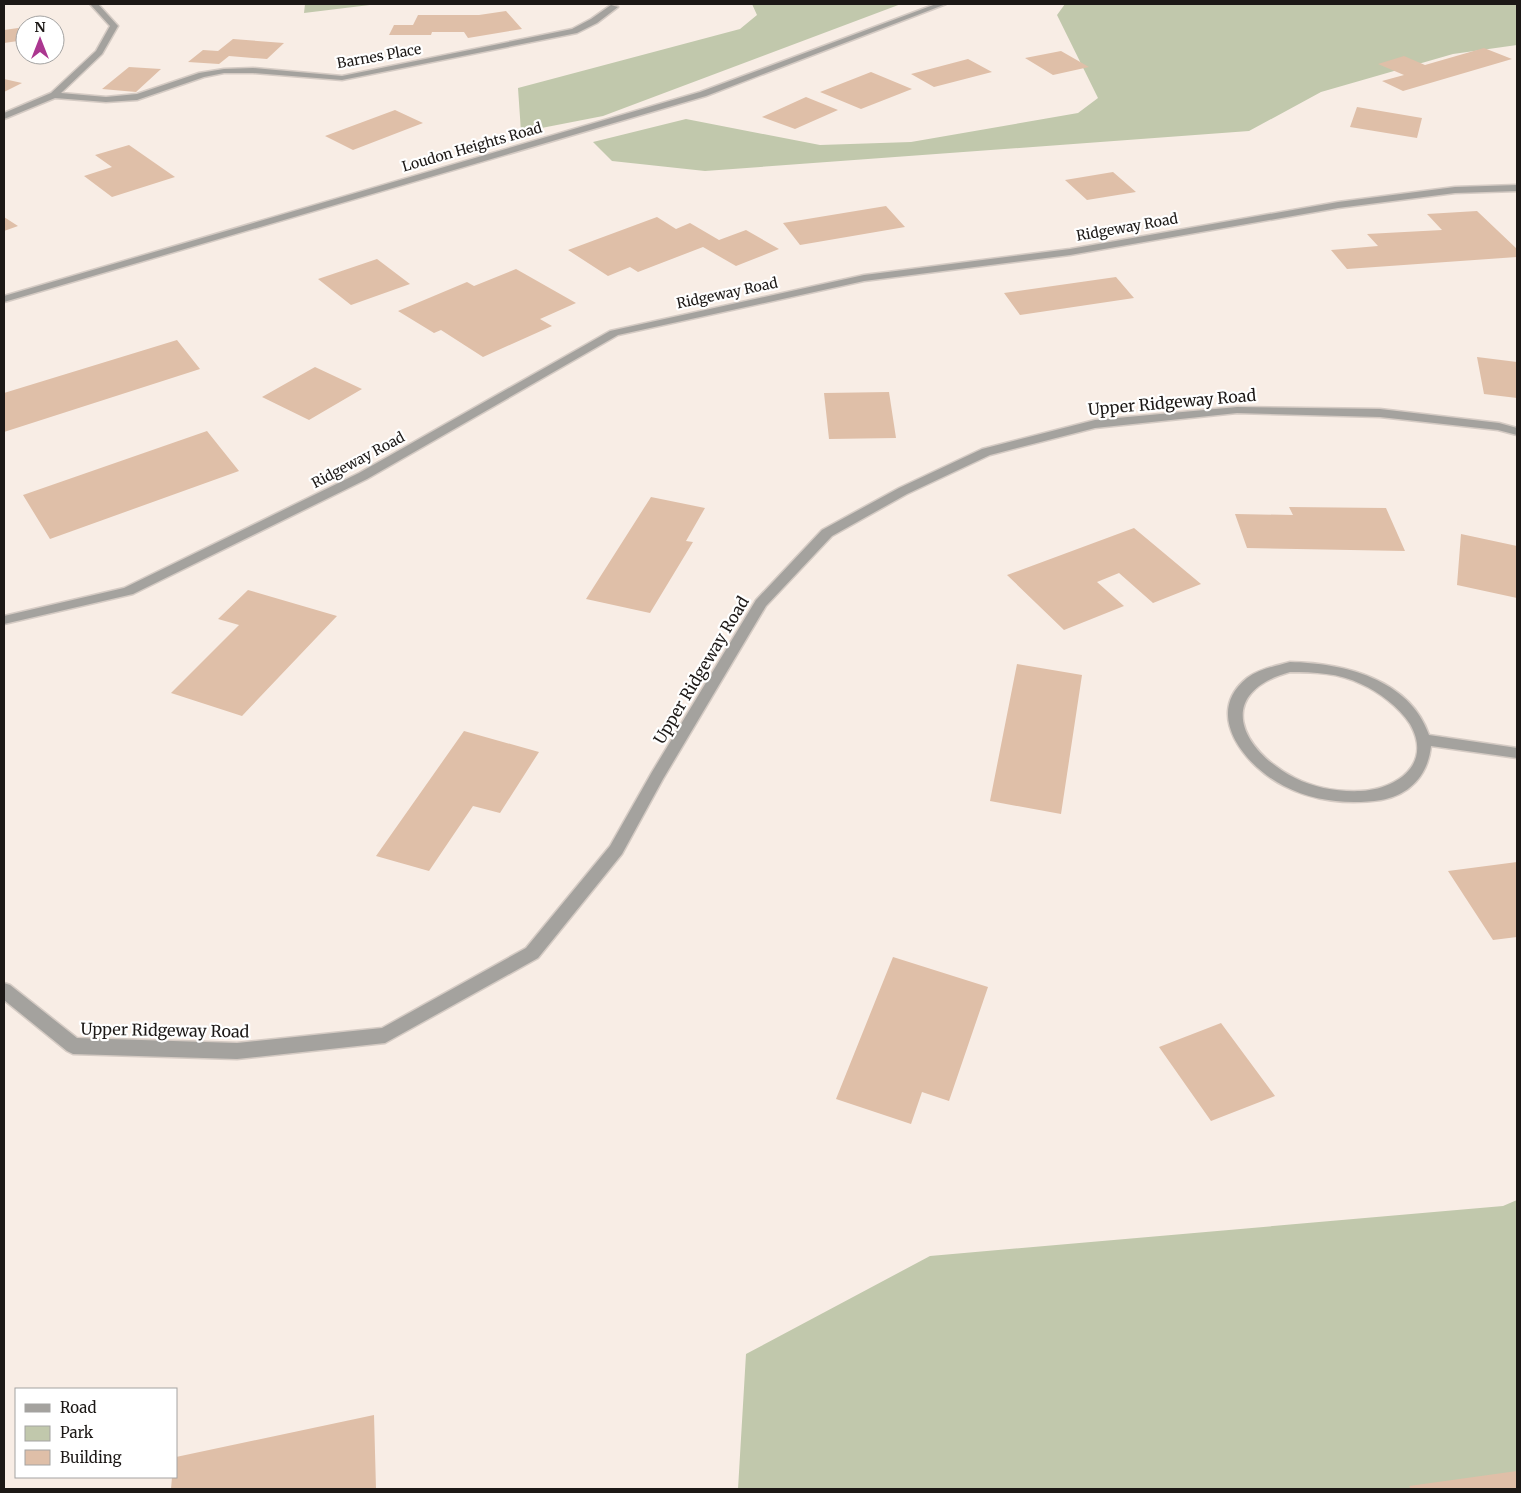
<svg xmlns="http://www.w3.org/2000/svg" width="1521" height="1493" font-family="Merriweather,serif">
<rect width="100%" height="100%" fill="#f8ede5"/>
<path fill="#c1c8ac" d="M 305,4 L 378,4 L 304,13 Z
M 752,4 L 901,4 L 603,116 L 521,132 L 518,88 L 740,29 L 757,15 Z
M 1065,4 L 1517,4 L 1517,45 L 1453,54 L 1321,92 L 1249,131 L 705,171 L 612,161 L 593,142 L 686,119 L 820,145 L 911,142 L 1078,113 L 1098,98 L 1057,15 Z
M 1517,1200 L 1517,1489 L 738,1489 L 746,1354 L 930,1256 L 1503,1206 Z"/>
<path fill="#dfbfa8" d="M 506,11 L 522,29 L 468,38 L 464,32 L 432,32 L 431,35 L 389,35 L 394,25 L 413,25 L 418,15 L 479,15 Z
M 25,27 L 25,40 L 4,43 L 4,30 Z
M 233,39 L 284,43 L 267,59 L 229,56 L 219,64 L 188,62 L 203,50 L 218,51 Z
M 1484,48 L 1512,59 L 1403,91 L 1382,81 L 1404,75 L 1378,64 L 1404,56 L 1425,65 Z
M 1061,51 L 1089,67 L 1053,75 L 1025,58 Z
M 968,59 L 992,72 L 934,87 L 911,74 Z
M 129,67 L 161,69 L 136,92 L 102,89 Z
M 871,72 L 912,89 L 861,109 L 820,92 Z
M 4,79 L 22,83 L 4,92 Z
M 806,97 L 838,110 L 795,129 L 762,117 Z
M 1357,107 L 1422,118 L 1417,138 L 1350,127 Z
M 395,110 L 423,123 L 353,150 L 325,136 Z
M 129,145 L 175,177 L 112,197 L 84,176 L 112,167 L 95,155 Z
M 1113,172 L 1136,192 L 1087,200 L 1065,180 Z
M 886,206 L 905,227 L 800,245 L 783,223 Z
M 1477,211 L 1517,249 L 1517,257 L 1347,269 L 1331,250 L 1378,246 L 1367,234 L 1442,230 L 1427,214 Z
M 4,217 L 18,226 L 4,231 Z
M 657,217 L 676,229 L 690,223 L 719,240 L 746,230 L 779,249 L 736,266 L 703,247 L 638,272 L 630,267 L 608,276 L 568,250 Z
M 377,259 L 410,284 L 351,305 L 318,279 Z
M 516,269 L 576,303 L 540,319 L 552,326 L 483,357 L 441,330 L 434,333 L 398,311 L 467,282 L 474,286 Z
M 1116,277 L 1134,298 L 1020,315 L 1004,293 Z
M 177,340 L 200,369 L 4,432 L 4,393 Z
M 1477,357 L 1517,362 L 1517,398 L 1484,394 Z
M 315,367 L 362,389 L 309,420 L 262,397 Z
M 889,392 L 896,438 L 829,439 L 824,393 Z
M 207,431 L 239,471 L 50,539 L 23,495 Z
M 651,497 L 705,508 L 686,541 L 693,542 L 650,613 L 586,599 Z
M 1289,507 L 1386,508 L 1405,551 L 1247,548 L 1235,514 L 1293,515 Z
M 1134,528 L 1201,584 L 1153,603 L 1119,573 L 1097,582 L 1124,606 L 1064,630 L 1007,575 Z
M 1461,534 L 1517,546 L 1517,598 L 1457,585 Z
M 248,590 L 337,616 L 242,716 L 171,693 L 239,625 L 218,619 Z
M 1017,664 L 1082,675 L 1061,814 L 990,801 Z
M 464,731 L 539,752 L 500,813 L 473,806 L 429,871 L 376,856 Z
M 1517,862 L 1517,937 L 1493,940 L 1448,871 Z
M 893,957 L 988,987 L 949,1101 L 922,1092 L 911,1124 L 836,1099 Z
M 1221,1023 L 1275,1096 L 1211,1121 L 1159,1047 Z
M 374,1415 L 376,1489 L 171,1489 L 172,1477 L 176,1477 L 176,1457 Z
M 1517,1471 L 1517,1489 L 1411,1489 L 1409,1486 Z"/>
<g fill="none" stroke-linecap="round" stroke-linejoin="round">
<defs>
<path id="minor" d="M 90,4 L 98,4 L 118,26 L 102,54 L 61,93 L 106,97 L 137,94 L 199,73 L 224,69 L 253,68 L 342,76 L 572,29 L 591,19 L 611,5 L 618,7 L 597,23 L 577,33 L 342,80 L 253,73 L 224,73 L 204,77 L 137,100 L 106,102 L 55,98 L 4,119 L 4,113 L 51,93 L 96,51 L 110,26 Z
M 936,4 L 946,4 L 706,96 L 4,302 L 4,296 L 700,92 Z
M 1517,185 L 1517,191 L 1455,193 L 1338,208 L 1070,255 L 864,281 L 618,335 L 367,479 L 133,594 L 4,624 L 4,616 L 124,588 L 359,473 L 610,331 L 864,275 L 1070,249 L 1338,202 L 1455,187 Z
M 1237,407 L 1380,409 L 1499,423 L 1517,428 L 1517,435 L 1498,430 L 1380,417 L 1237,413 L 1095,428 L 990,455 L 907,494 L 832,536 L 766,606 L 663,779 L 622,854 L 538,958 L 385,1043 L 237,1059 L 73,1054 L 67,1051 L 4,1000 L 4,983 L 10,985 L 77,1038 L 237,1043 L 382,1028 L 526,948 L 610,846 L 652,772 L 756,600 L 822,530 L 899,488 L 982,449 L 1095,420 Z
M 1290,662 C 1343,663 1410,679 1429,735 L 1517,748 L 1517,758 L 1431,746 C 1428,775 1410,795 1381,800 C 1348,805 1313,801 1284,786 C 1246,767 1202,714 1247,678 C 1259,669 1276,666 1290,662 ZM 1290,672 C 1314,672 1339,673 1361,684 C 1379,692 1399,707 1410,724 C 1433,764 1397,789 1361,791 C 1338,792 1315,788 1295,778 C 1240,750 1214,693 1290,672 Z"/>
</defs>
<use href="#minor" stroke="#d5cbc4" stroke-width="3"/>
<use href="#minor" fill="#a4a29e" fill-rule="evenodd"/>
</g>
<g text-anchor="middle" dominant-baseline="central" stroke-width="4.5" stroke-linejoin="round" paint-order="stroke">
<g font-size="14" fill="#1c1816" stroke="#fff">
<text transform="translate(379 56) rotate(-10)">Barnes Place</text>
<text transform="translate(472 147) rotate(-16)">Loudon Heights Road</text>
<text transform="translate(1127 227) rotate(-10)">Ridgeway Road</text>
<text transform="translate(727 293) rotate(-12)">Ridgeway Road</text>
<text transform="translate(358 460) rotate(-28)">Ridgeway Road</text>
</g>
<g font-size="16" fill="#1c1816" stroke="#fff">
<text transform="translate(1172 402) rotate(-5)">Upper Ridgeway Road</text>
<text transform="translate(701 670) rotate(-59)">Upper Ridgeway Road</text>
<text transform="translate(165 1030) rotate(1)">Upper Ridgeway Road</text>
</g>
</g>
<rect width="1521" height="1493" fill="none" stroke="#1c1816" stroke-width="10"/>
<rect x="15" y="1388" width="162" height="90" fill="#ffffff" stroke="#a4a3a2"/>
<rect x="25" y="1404" width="25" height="8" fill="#a4a29e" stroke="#a4a3a2"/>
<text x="60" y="1413" font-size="15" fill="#1c1816">Road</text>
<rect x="25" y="1426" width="25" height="15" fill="#c1c8ac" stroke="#a4a3a2"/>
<text x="60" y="1438" font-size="15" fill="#1c1816">Park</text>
<rect x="25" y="1450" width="25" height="15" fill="#dfbfa8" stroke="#a4a3a2"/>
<text x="60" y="1463" font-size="15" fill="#1c1816">Building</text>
<g transform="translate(40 40)"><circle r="24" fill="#ffffff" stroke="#a4a3a2"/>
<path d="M0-4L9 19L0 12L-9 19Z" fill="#ab3790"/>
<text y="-8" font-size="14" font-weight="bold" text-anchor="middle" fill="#1c1816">N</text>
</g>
</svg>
